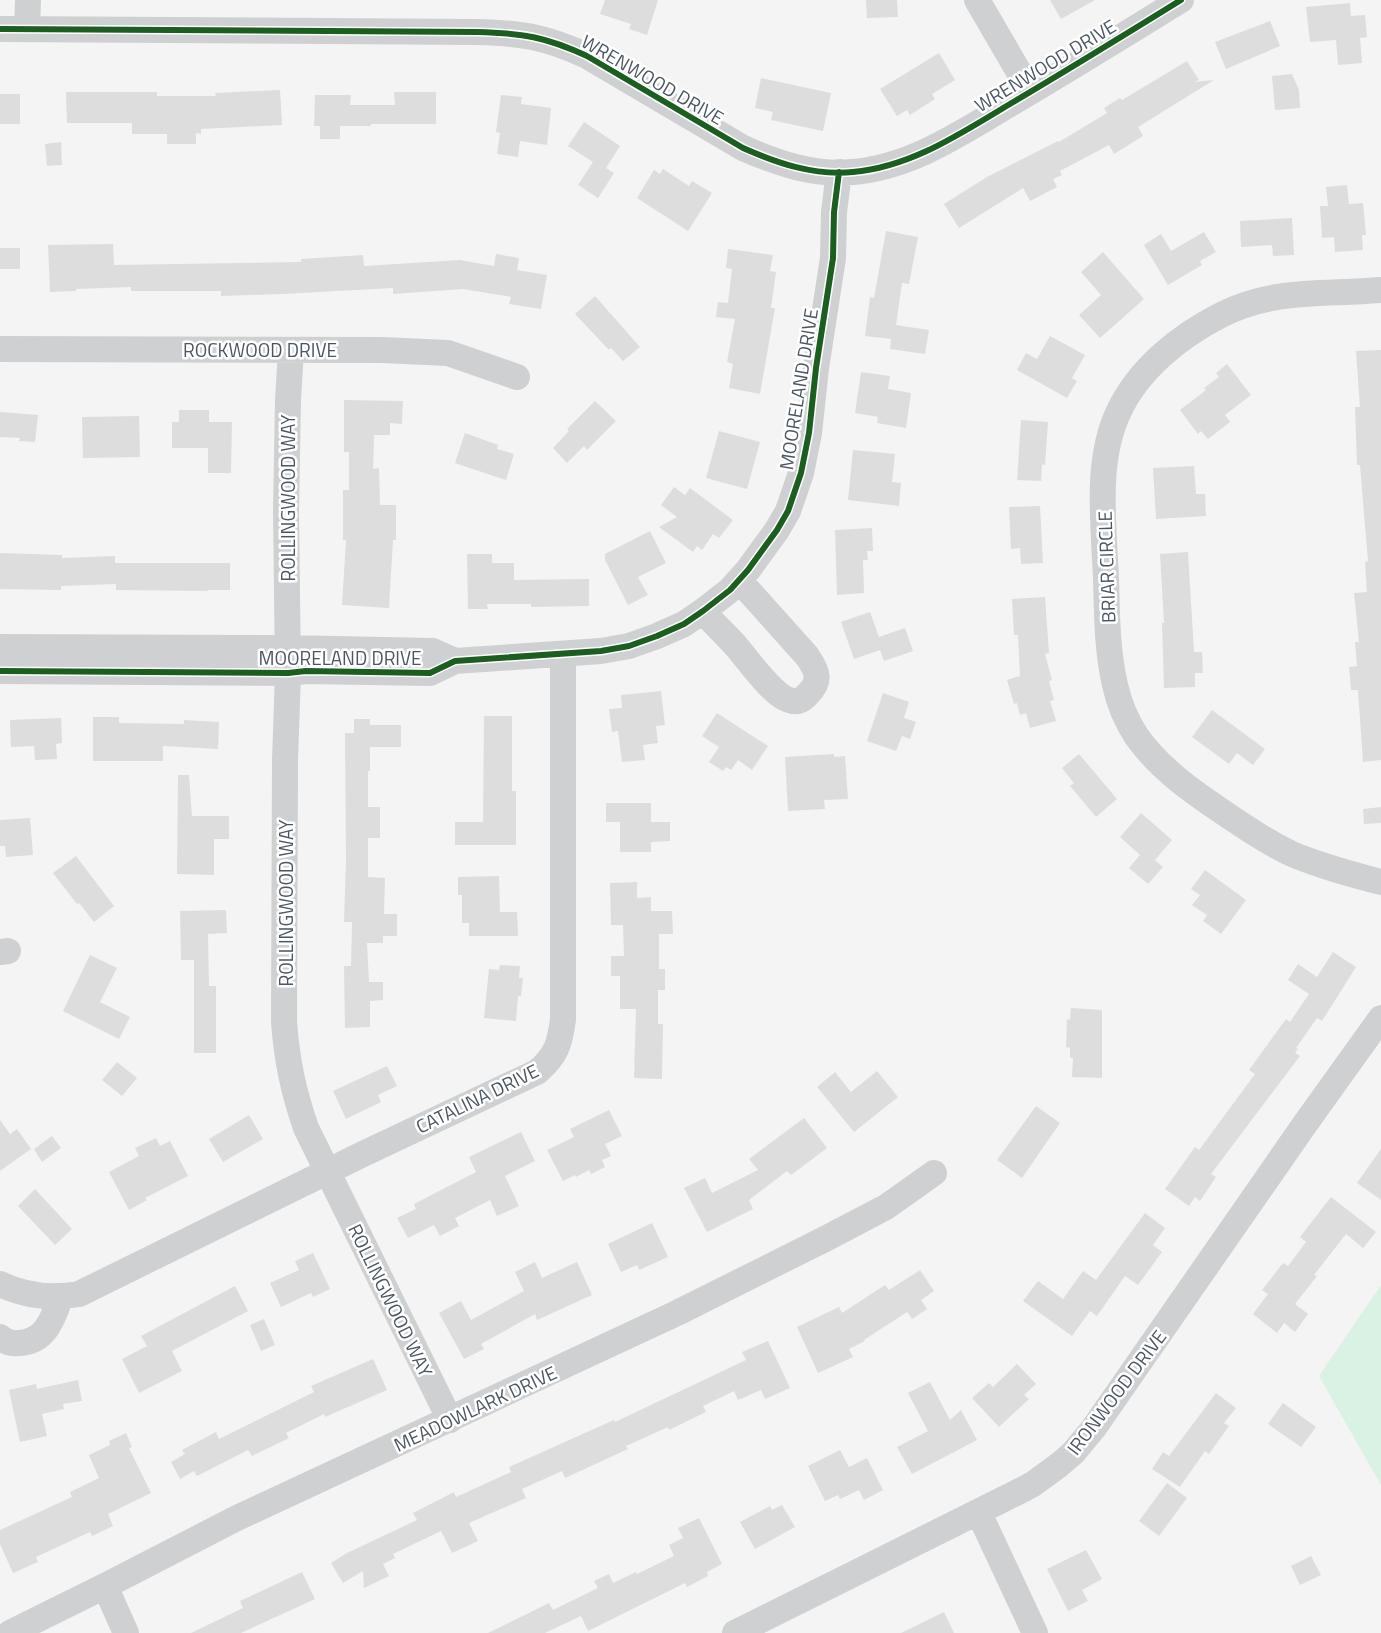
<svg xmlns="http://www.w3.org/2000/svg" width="1381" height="1633" font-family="'Titillium Web',sans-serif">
<rect width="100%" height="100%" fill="#f4f4f4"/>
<path fill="#d9f2e3" d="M 1381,1285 L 1381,1485 L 1319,1376 Z"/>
<path fill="#ddddde" d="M 605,0 L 658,0 L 647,35 L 629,29 L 631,24 L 600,14 Z
M 866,0 L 897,0 L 898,17 L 867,18 Z
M 1050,0 L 1095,0 L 1061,19 Z
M 1350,3 L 1351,16 L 1365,15 L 1367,37 L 1360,38 L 1362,63 L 1338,65 L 1336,40 L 1310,42 L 1306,7 Z
M 1270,21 L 1280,46 L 1226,69 L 1215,42 Z
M 939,53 L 955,80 L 932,94 L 935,99 L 910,115 L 907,110 L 897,116 L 880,89 Z
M 1187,61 L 1199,80 L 1194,82 L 1214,80 L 1138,127 L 1143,136 L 1114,154 L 1109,145 L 1060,171 L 1062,175 L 1053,179 L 1057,187 L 1030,201 L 1023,188 L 959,228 L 944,204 L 987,177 L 1058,141 L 1059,142 L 1107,113 L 1104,108 L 1120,98 L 1122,100 Z
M 1292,74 L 1299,90 L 1300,108 L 1275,110 L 1272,76 Z
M 761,78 L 831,93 L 823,131 L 771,120 L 773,112 L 755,108 Z
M 280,90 L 282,125 L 201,129 L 201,134 L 196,133 L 196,144 L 167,144 L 167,134 L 132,134 L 132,123 L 67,123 L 66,92 L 157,92 L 157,96 L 216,96 L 215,93 Z
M 394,92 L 436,92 L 436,124 L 371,124 L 371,126 L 340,126 L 340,139 L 320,139 L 320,126 L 314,126 L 315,95 L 351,95 L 350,105 L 395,105 Z
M 0,94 L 20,94 L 20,124 L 0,124 Z
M 501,95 L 522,97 L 521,104 L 551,108 L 547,145 L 520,141 L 518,157 L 497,154 L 500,133 L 496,132 Z
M 584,122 L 620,146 L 606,168 L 614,173 L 598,198 L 578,185 L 593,162 L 568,146 Z
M 61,142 L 62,165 L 47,166 L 45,144 Z
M 663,169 L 689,186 L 692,181 L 712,193 L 688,231 L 637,198 L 654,170 L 660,174 Z
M 1347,185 L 1349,204 L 1363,203 L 1366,235 L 1362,235 L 1363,250 L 1335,252 L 1334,237 L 1322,238 L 1320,206 L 1328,206 L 1326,187 Z
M 1292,218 L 1294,255 L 1273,256 L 1272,245 L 1241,247 L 1240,221 Z
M 886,231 L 918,237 L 909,284 L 902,283 L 896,325 L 929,330 L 925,354 L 890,349 L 891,339 L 865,336 L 870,297 L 874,298 Z
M 1204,232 L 1216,252 L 1200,261 L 1202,265 L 1168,285 L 1144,245 L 1161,234 L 1171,251 Z
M 113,244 L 114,265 L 301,262 L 301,259 L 363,255 L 364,266 L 460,260 L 494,266 L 496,254 L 519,258 L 517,270 L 547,275 L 541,309 L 509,304 L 511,297 L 463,289 L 393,294 L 393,288 L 282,294 L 221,296 L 221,291 L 131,291 L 131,287 L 76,289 L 76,291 L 50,292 L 48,245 Z
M 0,248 L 20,248 L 20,269 L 0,269 Z
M 728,249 L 773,255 L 770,271 L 776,272 L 771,308 L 775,308 L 760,394 L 729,388 L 733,364 L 727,362 L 735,319 L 716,317 L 718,302 L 728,303 L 732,269 L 726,268 Z
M 1103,252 L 1144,299 L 1100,338 L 1079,315 L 1101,295 L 1081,272 Z
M 595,296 L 640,347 L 623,361 L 611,348 L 609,350 L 575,314 Z
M 1050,336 L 1085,355 L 1072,378 L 1077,381 L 1067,398 L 1017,370 L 1026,353 L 1037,359 Z
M 1381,350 L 1381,760 L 1363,762 L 1358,690 L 1351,690 L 1349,667 L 1357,666 L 1355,642 L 1359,642 L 1354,593 L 1367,592 L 1365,562 L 1368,561 L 1360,465 L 1357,465 L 1355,407 L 1360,407 L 1356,351 Z
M 1227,364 L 1251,395 L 1225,415 L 1230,422 L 1208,439 L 1201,431 L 1198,434 L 1180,410 L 1206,390 L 1204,388 L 1219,377 L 1216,373 Z
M 861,372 L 890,376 L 888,389 L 911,393 L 906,428 L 877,423 L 878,417 L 855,413 Z
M 344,400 L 403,401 L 402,424 L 390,423 L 390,435 L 374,435 L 373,469 L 379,468 L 380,505 L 396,505 L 396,540 L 393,540 L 389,608 L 342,605 L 346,540 L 343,540 L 343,490 L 349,490 L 349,452 L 344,452 Z
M 595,401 L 616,421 L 587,450 L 584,446 L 567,463 L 553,448 L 569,431 L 567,429 Z
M 179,410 L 209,410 L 209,422 L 232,422 L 231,473 L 208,473 L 208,448 L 172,448 L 172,422 L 179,422 Z
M 0,412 L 38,415 L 35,442 L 19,441 L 20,438 L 0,437 Z
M 139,416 L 140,457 L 83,458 L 82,417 Z
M 1021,420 L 1048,422 L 1045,465 L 1042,464 L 1041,481 L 1017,480 Z
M 719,431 L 760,442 L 747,489 L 706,478 Z
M 465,433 L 498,445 L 497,449 L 514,454 L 506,480 L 455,463 Z
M 853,450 L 895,454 L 892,482 L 901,483 L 899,506 L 848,500 Z
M 1194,466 L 1196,494 L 1205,494 L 1206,516 L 1156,519 L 1153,468 Z
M 674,487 L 685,495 L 690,488 L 733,520 L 719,538 L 713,534 L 702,550 L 697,546 L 693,552 L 659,527 L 677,517 L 661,505 Z
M 1040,506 L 1043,563 L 1021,564 L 1020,548 L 1011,549 L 1009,507 Z
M 872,528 L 873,551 L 867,551 L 868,560 L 863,560 L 864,593 L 837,595 L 835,530 Z
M 650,531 L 666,563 L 638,577 L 648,595 L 628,605 L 605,560 L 605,554 Z
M 1188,552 L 1194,652 L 1202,652 L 1203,673 L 1195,673 L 1195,687 L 1164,688 L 1162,623 L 1164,623 L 1160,554 Z
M 0,553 L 62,555 L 62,558 L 115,556 L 115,563 L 230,563 L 230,590 L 208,590 L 208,591 L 116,590 L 116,584 L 61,586 L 61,590 L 0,589 Z
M 467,554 L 492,554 L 492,563 L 514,563 L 514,580 L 589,579 L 589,606 L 531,607 L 531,604 L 487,604 L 488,609 L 468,609 Z
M 1045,597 L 1049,653 L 1045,654 L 1052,680 L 1049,681 L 1054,700 L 1050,701 L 1056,721 L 1030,728 L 1026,713 L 1020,715 L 1017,703 L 1014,704 L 1007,680 L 1020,676 L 1018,635 L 1014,635 L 1012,599 Z
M 870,612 L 879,637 L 905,628 L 913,651 L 884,661 L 880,650 L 854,659 L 841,622 Z
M 661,691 L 665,725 L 656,726 L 658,743 L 643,745 L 645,760 L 622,762 L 618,731 L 612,732 L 609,709 L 622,708 L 621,695 Z
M 883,693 L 909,702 L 904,718 L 916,722 L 910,739 L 902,736 L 896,751 L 867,741 Z
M 1212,710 L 1265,749 L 1253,765 L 1237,753 L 1229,764 L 1192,737 Z
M 717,713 L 768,746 L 752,770 L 738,760 L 731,770 L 726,767 L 723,771 L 709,762 L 719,747 L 702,736 Z
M 484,716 L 512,716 L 512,791 L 516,791 L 516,845 L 455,845 L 455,822 L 483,822 Z
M 93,717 L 119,717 L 119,723 L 184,724 L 184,720 L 219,722 L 218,749 L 163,746 L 163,761 L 93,761 Z
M 61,718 L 62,743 L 56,744 L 57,759 L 35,760 L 34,746 L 11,747 L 10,720 Z
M 354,719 L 370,719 L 370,725 L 401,725 L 401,747 L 370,747 L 370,771 L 368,771 L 368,807 L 380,807 L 380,838 L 368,838 L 368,877 L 385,878 L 384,914 L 397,914 L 397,936 L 383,936 L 383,943 L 367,943 L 369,982 L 383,982 L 383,1000 L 370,1001 L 370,1027 L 345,1028 L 344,966 L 351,966 L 352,922 L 344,922 L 346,860 L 345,733 L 354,733 Z
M 834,754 L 834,757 L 845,756 L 848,799 L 824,800 L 825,809 L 788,811 L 785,757 Z
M 1079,754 L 1117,799 L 1096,817 L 1070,786 L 1074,783 L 1062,768 Z
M 178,775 L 189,775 L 192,816 L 229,816 L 229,839 L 214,839 L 214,875 L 177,874 Z
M 606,803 L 651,803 L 651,822 L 670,822 L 670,841 L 651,842 L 651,852 L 620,852 L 620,822 L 606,822 Z
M 1381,807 L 1381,823 L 1364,824 L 1363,809 Z
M 1141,813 L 1172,840 L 1155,860 L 1163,867 L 1148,884 L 1129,868 L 1140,855 L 1120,837 Z
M 30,818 L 33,855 L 6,857 L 5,846 L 0,846 L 0,820 Z
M 76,856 L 114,906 L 94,922 L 79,903 L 77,904 L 53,873 Z
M 1205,870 L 1246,900 L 1221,934 L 1203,921 L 1207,915 L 1192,905 L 1200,895 L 1191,889 Z
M 499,876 L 500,912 L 517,912 L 518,936 L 469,936 L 469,923 L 462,923 L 462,895 L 458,895 L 458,877 Z
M 637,882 L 637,898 L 651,897 L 651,911 L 672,911 L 673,934 L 659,934 L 659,969 L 665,969 L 665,990 L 658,990 L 658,1024 L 663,1024 L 662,1079 L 634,1078 L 636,1009 L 620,1009 L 620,976 L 611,976 L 611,956 L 624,956 L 623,925 L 611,925 L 610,883 Z
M 226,910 L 227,933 L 208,934 L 209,986 L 216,986 L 216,1053 L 194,1053 L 194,960 L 181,960 L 180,911 Z
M 1333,952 L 1356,967 L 1322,1021 L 1317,1018 L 1296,1048 L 1298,1049 L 1295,1053 L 1300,1056 L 1211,1174 L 1216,1177 L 1200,1201 L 1195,1197 L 1189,1206 L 1165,1189 L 1195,1147 L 1199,1150 L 1255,1074 L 1249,1070 L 1286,1019 L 1290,1022 L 1309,994 L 1288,980 L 1298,964 L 1317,977 Z
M 90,955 L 117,968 L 100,1002 L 130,1017 L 119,1039 L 63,1011 Z
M 500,965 L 520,966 L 519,978 L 523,978 L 521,996 L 518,996 L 516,1021 L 484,1018 L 489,969 L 499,970 Z
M 1071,1008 L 1102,1010 L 1102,1078 L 1072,1077 L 1073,1058 L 1070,1058 L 1070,1048 L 1066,1047 L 1067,1019 L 1070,1020 Z
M 117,1062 L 137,1078 L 122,1096 L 102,1080 Z
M 387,1066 L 397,1086 L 378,1095 L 381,1102 L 346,1119 L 333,1091 Z
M 877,1071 L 898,1097 L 854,1132 L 817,1087 L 835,1072 L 851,1092 Z
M 1036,1106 L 1060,1123 L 1022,1178 L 997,1160 Z
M 609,1110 L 622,1136 L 605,1144 L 611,1156 L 602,1160 L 605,1167 L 591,1174 L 589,1170 L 576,1177 L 575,1175 L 563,1181 L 547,1150 L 574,1137 L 570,1129 Z
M 249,1115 L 263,1139 L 223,1162 L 209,1139 Z
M 804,1118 L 827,1148 L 791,1175 L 787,1171 L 749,1200 L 753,1209 L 707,1232 L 684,1188 L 705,1178 L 712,1193 L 758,1170 L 749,1159 Z
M 0,1120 L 10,1134 L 17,1129 L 31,1149 L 0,1171 Z
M 521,1132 L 535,1161 L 505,1176 L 519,1206 L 497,1216 L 490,1200 L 455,1218 L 459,1226 L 440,1236 L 434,1225 L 408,1238 L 397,1218 L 416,1209 L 414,1204 L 476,1172 L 469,1157 Z
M 52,1136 L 61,1148 L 42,1162 L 34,1149 Z
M 156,1138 L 160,1146 L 170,1141 L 188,1176 L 145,1198 L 147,1200 L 129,1210 L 109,1172 L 139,1156 L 135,1148 Z
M 1381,1149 L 1381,1200 L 1357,1183 Z
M 35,1189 L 72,1229 L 55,1245 L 18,1206 Z
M 1331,1197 L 1376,1232 L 1363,1248 L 1346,1234 L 1314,1275 L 1317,1276 L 1295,1304 L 1308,1314 L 1295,1332 L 1284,1323 L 1277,1333 L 1253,1314 L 1268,1294 L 1262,1290 L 1283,1263 L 1288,1266 L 1306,1242 L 1300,1237 Z
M 1145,1213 L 1165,1228 L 1153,1245 L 1162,1252 L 1138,1285 L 1125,1276 L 1097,1316 L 1090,1311 L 1072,1336 L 1023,1301 L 1038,1281 L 1063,1299 L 1083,1271 L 1096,1280 Z
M 652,1223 L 668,1257 L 639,1270 L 637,1265 L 621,1272 L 608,1244 Z
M 313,1253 L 330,1289 L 313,1297 L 311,1293 L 281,1307 L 270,1283 L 299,1270 L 295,1261 Z
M 535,1262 L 542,1278 L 577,1262 L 592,1295 L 537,1320 L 535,1314 L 481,1344 L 484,1349 L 464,1359 L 439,1313 L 461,1301 L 471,1320 L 524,1291 L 515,1272 Z
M 920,1270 L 934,1291 L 921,1300 L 927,1309 L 912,1319 L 907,1312 L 864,1340 L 865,1341 L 849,1349 L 853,1357 L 818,1373 L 797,1327 L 839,1307 L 842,1313 L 885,1285 L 889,1290 Z
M 235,1286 L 248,1311 L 172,1351 L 182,1371 L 139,1393 L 122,1359 L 147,1346 L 141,1336 Z
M 264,1319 L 275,1345 L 261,1351 L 250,1325 Z
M 768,1341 L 790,1388 L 765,1399 L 761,1390 L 738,1400 L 734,1391 L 703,1406 L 706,1412 L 669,1430 L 668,1427 L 626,1446 L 628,1449 L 565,1478 L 562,1471 L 522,1489 L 526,1498 L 469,1523 L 478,1541 L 452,1553 L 441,1531 L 393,1554 L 395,1558 L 383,1564 L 389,1576 L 364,1588 L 363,1571 L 343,1583 L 331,1563 L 347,1553 L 417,1520 L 413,1513 L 454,1492 L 456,1497 L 511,1472 L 509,1467 L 614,1420 L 615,1422 L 746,1360 L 742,1352 Z
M 373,1359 L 387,1390 L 325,1417 L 324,1414 L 286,1433 L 289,1438 L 252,1456 L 248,1450 L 197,1476 L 194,1471 L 180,1479 L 171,1462 L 185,1454 L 182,1450 L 216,1432 L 219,1439 L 314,1392 L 311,1386 Z
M 1017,1364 L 1036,1384 L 1024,1395 L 1029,1399 L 999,1427 L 972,1398 L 989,1383 L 993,1387 Z
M 78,1380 L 82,1401 L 63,1404 L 64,1409 L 42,1414 L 47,1436 L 20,1442 L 9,1390 L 36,1384 L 37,1389 Z
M 930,1382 L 950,1420 L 961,1410 L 977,1440 L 912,1474 L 897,1447 L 928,1431 L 908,1393 Z
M 1216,1393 L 1236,1408 L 1224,1423 L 1229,1426 L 1209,1454 L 1205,1451 L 1180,1487 L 1152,1469 L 1163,1452 L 1169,1456 Z
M 1283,1403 L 1316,1427 L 1301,1447 L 1268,1424 Z
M 126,1433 L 132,1447 L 129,1448 L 151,1493 L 108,1514 L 113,1526 L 92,1536 L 90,1532 L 36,1557 L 38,1562 L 13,1573 L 0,1544 L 0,1530 L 72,1497 L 70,1492 L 99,1478 L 89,1455 L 110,1445 L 109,1441 Z
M 840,1450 L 849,1467 L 867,1458 L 883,1490 L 864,1500 L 859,1490 L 840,1499 L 838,1495 L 825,1501 L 808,1466 Z
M 1167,1483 L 1187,1498 L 1159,1536 L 1139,1521 Z
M 782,1505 L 795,1527 L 755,1549 L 740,1522 L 770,1506 L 772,1510 Z
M 699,1518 L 722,1564 L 707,1572 L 708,1576 L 687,1587 L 685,1583 L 588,1631 L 581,1616 L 545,1633 L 488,1633 L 549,1603 L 553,1610 L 598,1588 L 594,1581 L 609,1574 L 613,1583 L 636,1572 L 637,1574 L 674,1556 L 669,1545 L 683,1538 L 678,1528 Z
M 1086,1550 L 1102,1579 L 1082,1590 L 1088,1601 L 1068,1611 L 1047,1569 Z
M 1311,1556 L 1321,1575 L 1300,1585 L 1291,1566 Z
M 302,1572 L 315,1599 L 241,1633 L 191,1633 L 243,1608 L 240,1601 Z
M 944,1612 L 954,1633 L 901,1633 Z"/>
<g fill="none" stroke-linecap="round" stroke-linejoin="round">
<path stroke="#ced0d2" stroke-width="26" d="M 977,0 L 1030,91
M 0,29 L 477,32 C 522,33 546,37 587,56 L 743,148 C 777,163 814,176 853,172 C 913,167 964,131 1015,101 C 1071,68 1126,34 1181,0
M 27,29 L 28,0
M 1381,290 C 1326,295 1273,288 1221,315 C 1180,336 1138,369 1118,413 C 1095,463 1104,525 1106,579 C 1107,614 1107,651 1115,685 C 1119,703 1127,722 1137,737 C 1162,772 1200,797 1236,821 C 1254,833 1272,845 1292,854 C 1320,866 1351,874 1381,882
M 0,349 L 382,350 L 448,353 L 517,377
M 291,350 L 288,400 L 286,512 L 288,673 L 285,760 L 284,1022 C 287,1061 293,1090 306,1128 L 450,1420
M 703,611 C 713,623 725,634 735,645 C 748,659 774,699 793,701 C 799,702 802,700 806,696 C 822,681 818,672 807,656 L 739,580
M 0,647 L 287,648 L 433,651 L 455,661
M 0,671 L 288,673 L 306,671 L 430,673 L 455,661 L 601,651 L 629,646 L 657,636 L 684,624 L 703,611 L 730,590 L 748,570 L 777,530 L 788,511 L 801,473 L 809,433 L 816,368 L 833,258 L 834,212 L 839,172
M 0,952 L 8,951
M 0,1284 C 25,1296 51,1299 79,1294 L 363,1154 L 537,1072 C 556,1056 560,1044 563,1019 L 563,655
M 0,1337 C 5,1342 11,1344 19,1343 C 46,1342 53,1318 61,1296
M 979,1513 L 1035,1633
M 105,1586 L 126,1633
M 10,1633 L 105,1586 L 237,1518 L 677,1313 L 825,1239 L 886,1207 L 934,1173
M 735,1633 L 1020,1491 L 1033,1484 L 1059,1465 L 1073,1453 L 1093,1429 L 1305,1124 L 1381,1018"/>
<defs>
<path id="cycleway" d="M 0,29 L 477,32 C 522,33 546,37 587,56 L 743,148 C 777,163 814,176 853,172 C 913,167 964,131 1015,101 C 1071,68 1126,34 1181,0
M 0,671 L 288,673 L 306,671 L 430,673 L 455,661 L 601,651 L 629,646 L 657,636 L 684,624 L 703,611 L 730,590 L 748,570 L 777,530 L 788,511 L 801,473 L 809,433 L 816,368 L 833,258 L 834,212 L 839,172"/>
</defs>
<use href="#cycleway" stroke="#fff" stroke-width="9"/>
<use href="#cycleway" stroke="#1b5e20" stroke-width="6"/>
</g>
<g text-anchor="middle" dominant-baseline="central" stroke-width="5" stroke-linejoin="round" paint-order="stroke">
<g font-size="19" fill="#4a5661" stroke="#fff">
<text transform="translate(1045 65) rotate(-31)">WRENWOOD DRIVE</text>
<text transform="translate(653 79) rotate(30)">WRENWOOD DRIVE</text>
<text x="260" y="349">ROCKWOOD DRIVE</text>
<text transform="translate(798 389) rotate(-81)">MOORELAND DRIVE</text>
<text transform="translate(287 498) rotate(-90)">ROLLINGWOOD WAY</text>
<text transform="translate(1106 567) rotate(-92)">BRIAR CIRCLE</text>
<text x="340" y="657">MOORELAND DRIVE</text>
<text transform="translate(285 903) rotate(-90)">ROLLINGWOOD WAY</text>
<text transform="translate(477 1098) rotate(-26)">CATALINA DRIVE</text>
<text transform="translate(391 1300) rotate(64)">ROLLINGWOOD WAY</text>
<text transform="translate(1116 1392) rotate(-53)">IRONWOOD DRIVE</text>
<text transform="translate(475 1408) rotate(-25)">MEADOWLARK DRIVE</text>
</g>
</g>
</svg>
